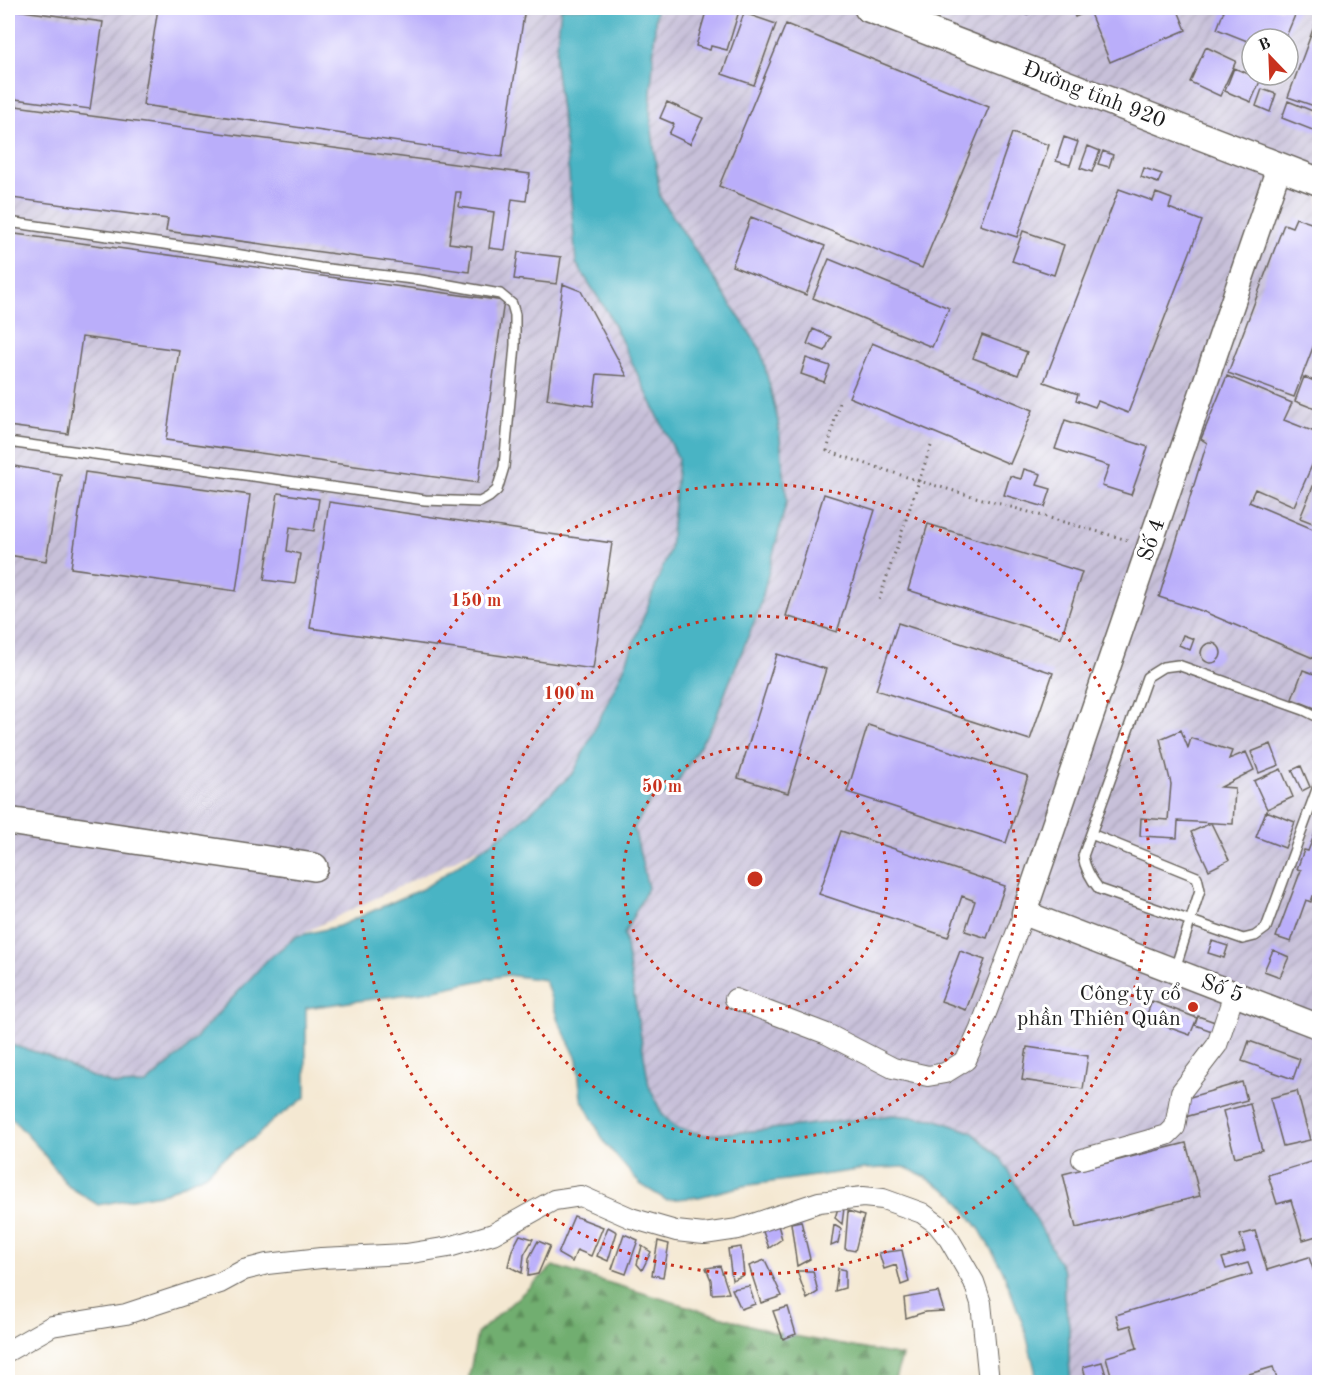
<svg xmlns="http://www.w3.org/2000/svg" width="1327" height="1390" font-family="'Old Standard TT',serif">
<defs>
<pattern id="industrial-furrows" width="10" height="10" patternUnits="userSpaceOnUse" patternTransform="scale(1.5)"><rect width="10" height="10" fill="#c7c0d9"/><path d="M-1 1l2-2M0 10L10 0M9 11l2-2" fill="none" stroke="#aaa4ba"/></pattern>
<pattern id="forest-firs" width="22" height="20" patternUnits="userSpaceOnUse" patternTransform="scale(1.5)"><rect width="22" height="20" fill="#71ae6f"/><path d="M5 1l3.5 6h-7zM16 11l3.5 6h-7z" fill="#5c8d5a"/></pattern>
</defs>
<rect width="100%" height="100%" fill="#fff"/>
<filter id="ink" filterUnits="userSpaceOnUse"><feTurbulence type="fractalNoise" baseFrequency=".0167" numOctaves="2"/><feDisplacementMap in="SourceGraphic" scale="12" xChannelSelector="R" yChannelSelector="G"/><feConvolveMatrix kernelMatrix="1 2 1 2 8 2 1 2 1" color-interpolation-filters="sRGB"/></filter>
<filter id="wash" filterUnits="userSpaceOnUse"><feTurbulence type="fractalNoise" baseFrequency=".008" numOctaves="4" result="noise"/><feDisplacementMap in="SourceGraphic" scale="24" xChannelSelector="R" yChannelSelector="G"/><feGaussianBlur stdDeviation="1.35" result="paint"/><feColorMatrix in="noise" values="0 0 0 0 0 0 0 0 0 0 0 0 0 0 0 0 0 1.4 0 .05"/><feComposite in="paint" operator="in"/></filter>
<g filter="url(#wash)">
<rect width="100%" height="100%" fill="#f4e8d2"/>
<path fill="url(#industrial-furrows)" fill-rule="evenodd" d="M 8,8 L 1319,8 L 1319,1382 L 1071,1382 L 1069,1360 L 1069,1324 L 1064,1297 L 1064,1272 L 1046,1237 L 1002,1160 L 972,1132 L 934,1119 L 706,1135 L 676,1128 L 662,1114 L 649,1086 L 624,934 L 479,848 L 297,936 L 184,1051 L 146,1084 L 116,1085 L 92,1077 L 46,1055 L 8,1044 ZM 1252,39 L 1288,39 L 1288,75 L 1252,75 Z"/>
<path fill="url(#forest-firs)" stroke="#466546" stroke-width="1.5" d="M 553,1266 L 773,1332 L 902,1356 L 894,1382 L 468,1382 L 477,1334 Z"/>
<path fill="#48b4c4" stroke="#326870" stroke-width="1.5" d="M 561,8 L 656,8 L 650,113 L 660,197 L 761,350 L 778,421 L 787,500 L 759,610 L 727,688 L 715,721 L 670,794 L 652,798 L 634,828 L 648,888 L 624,934 L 649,1086 L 662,1114 L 676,1128 L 706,1135 L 762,1130 L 893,1115 L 934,1119 L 972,1132 L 1002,1160 L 1046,1237 L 1064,1272 L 1064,1297 L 1069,1324 L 1069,1360 L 1071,1382 L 1036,1382 L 1035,1370 L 1025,1330 L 1003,1271 L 980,1230 L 954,1195 L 922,1175 L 904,1167 L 865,1169 L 743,1186 L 699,1197 L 666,1200 L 640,1184 L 605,1143 L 581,1098 L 577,1059 L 558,1020 L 545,980 L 507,975 L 431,991 L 306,1008 L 306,1097 L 271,1122 L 256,1137 L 222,1159 L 206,1174 L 165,1193 L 98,1205 L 68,1186 L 40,1149 L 8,1114 L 8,1044 L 46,1055 L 92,1077 L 116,1085 L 146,1084 L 184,1051 L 267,960 L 297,936 L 339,926 L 424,888 L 514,827 L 574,772 L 624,668 L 670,548 L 678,458 L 608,313 L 576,263 L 569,174 L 555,63 Z"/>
<g id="blocks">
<path fill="#baaefa" d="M 158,8 L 525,8 L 502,157 L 143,105 Z
M 707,8 L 729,8 L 739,11 L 727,50 L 711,46 L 710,50 L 696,46 Z
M 1023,8 L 1042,8 L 1026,15 Z
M 1071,8 L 1177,8 L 1186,30 L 1110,62 L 1089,11 L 1075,17 Z
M 1225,8 L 1298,8 L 1285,39 L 1252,39 L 1252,43 L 1217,29 Z
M 8,9 L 103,22 L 90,109 L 8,98 Z
M 744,13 L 776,24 L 754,85 L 722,74 Z
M 1319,13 L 1320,13 L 1320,108 L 1288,97 Z
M 786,24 L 989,107 L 922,268 L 719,186 Z
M 1206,47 L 1236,61 L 1220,96 L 1190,82 Z
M 1234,68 L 1261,79 L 1251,102 L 1225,91 Z
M 1262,89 L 1276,94 L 1270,112 L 1256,106 Z
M 1288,101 L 1320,114 L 1320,133 L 1282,118 Z
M 667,102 L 703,118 L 690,144 L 669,134 L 674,124 L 660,118 Z
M 8,105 L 530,174 L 526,201 L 512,199 L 505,250 L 489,248 L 494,212 L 459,207 L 461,192 L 456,192 L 449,243 L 472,246 L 469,272 L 166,231 L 168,219 L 12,198 L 10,209 L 8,209 Z
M 1012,133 L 1049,145 L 1017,237 L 980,225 Z
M 1064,137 L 1078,142 L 1070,165 L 1056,161 Z
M 1088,146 L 1100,151 L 1092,172 L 1080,168 Z
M 1103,151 L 1113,155 L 1109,167 L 1098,164 Z
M 1144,168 L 1162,174 L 1158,183 L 1141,177 Z
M 1119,189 L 1153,201 L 1156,193 L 1172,199 L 1169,208 L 1202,221 L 1128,413 L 1098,401 L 1095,407 L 1076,400 L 1078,394 L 1044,382 Z
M 751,217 L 825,246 L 806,295 L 732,266 Z
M 1296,218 L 1320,226 L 1320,329 L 1294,397 L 1228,373 L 1284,224 L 1292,227 Z
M 1023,231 L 1064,245 L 1054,275 L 1012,261 Z
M 8,233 L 504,301 L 478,483 L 166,440 L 179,350 L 82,337 L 68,434 L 8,426 Z
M 518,252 L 561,257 L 557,284 L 514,279 Z
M 829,259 L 949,308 L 932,347 L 813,298 Z
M 563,284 L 581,291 L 627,376 L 597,374 L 593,406 L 547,399 Z
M 813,329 L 831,337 L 825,351 L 807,344 Z
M 982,335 L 1027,352 L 1018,375 L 973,358 Z
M 872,343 L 1033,410 L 1010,464 L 849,397 Z
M 806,358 L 830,366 L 824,382 L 801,374 Z
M 1227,376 L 1292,403 L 1284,420 L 1320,434 L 1320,447 L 1294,506 L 1255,489 L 1249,502 L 1320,532 L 1320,661 L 1202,611 L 1159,597 L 1207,443 L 1201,439 Z
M 1304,377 L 1320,383 L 1320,411 L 1295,401 Z
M 1065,420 L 1148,447 L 1131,495 L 1102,486 L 1109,466 L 1055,449 Z
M 8,465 L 61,474 L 46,561 L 8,555 Z
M 1024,469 L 1041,474 L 1037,485 L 1051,489 L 1045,507 L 1004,495 L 1010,476 L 1021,479 Z
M 85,472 L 250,495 L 236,591 L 71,568 Z
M 1319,472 L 1320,472 L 1320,526 L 1300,518 Z
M 278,493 L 319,499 L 314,531 L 290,527 L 287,551 L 300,554 L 295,584 L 264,580 Z
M 824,494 L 875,510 L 837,632 L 786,616 Z
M 329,502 L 612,543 L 593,669 L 310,628 Z
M 928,524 L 1082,572 L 1061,638 L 908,590 Z
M 898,623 L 1053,673 L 1030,740 L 876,690 Z
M 1183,635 L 1194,639 L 1190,650 L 1179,645 Z
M1201 653a10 10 0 1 1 20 0a10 10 0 1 1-20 0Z
M 777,654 L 826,669 L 788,793 L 738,778 Z
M 1303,670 L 1320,676 L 1320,696 L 1315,708 L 1292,699 Z
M 868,725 L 1028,776 L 1006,843 L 847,792 Z
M 1181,730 L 1188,748 L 1191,738 L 1232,751 L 1229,759 L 1246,752 L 1254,770 L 1221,787 L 1235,788 L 1233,824 L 1178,821 L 1177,838 L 1140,836 L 1141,818 L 1168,820 L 1171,784 L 1160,739 Z
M 1271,744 L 1279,765 L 1259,773 L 1251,752 Z
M 1301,766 L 1310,787 L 1302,791 L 1292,770 Z
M 1281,769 L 1293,797 L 1267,809 L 1254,781 Z
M 1266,811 L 1295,822 L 1285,848 L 1256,837 Z
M 1320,820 L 1320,898 L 1313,896 L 1311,902 L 1306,900 L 1291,942 L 1276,937 L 1301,870 L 1297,869 L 1304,850 L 1308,851 Z
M 1211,823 L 1229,860 L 1209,870 L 1191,832 Z
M 841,831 L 1005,886 L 987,938 L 965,931 L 975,901 L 962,896 L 948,937 L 819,894 Z
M 1212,941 L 1228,946 L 1224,958 L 1208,953 Z
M 1273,950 L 1289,957 L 1280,977 L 1264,971 Z
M 960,951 L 985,960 L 966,1010 L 941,1001 Z
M 1152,1001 L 1197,1018 L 1190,1035 L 1145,1019 Z
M 1198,1016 L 1215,1022 L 1212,1031 L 1195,1025 Z
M 1249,1041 L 1300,1059 L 1293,1079 L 1242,1061 Z
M 1027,1047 L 1088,1056 L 1083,1089 L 1022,1080 Z
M 1242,1082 L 1247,1100 L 1185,1117 L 1180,1100 Z
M 1297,1091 L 1310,1140 L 1283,1146 L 1270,1098 Z
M 1250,1104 L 1262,1150 L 1235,1157 L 1223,1111 Z
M 1186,1143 L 1200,1196 L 1076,1228 L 1063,1174 Z
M 1320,1159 L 1320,1235 L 1303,1240 L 1291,1200 L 1277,1204 L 1268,1175 Z
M 838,1208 L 844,1208 L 842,1224 L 835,1218 Z
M 848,1211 L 864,1216 L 855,1251 L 845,1249 Z
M 574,1216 L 603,1227 L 591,1256 L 577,1250 L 572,1262 L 558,1254 Z
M 801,1221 L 810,1259 L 797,1266 L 791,1223 Z
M 778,1225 L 782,1239 L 769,1248 L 762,1229 Z
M 834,1225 L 841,1229 L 838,1243 L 831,1246 Z
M 608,1227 L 617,1232 L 608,1261 L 597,1256 Z
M 1255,1231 L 1267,1270 L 1309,1257 L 1320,1290 L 1320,1382 L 1278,1382 L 1273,1367 L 1222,1382 L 1113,1382 L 1106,1357 L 1137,1348 L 1131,1325 L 1120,1328 L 1116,1315 L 1252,1274 L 1248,1263 L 1226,1269 L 1222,1258 L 1245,1251 L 1240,1235 Z
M 624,1234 L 638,1240 L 626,1274 L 612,1269 Z
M 520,1235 L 533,1239 L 524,1255 L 522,1273 L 508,1266 L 512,1250 Z
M 538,1241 L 550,1246 L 538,1274 L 528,1276 L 529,1258 Z
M 658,1241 L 669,1244 L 663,1277 L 652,1275 Z
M 642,1246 L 651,1252 L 642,1270 L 637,1264 Z
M 741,1247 L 744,1275 L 732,1280 L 728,1249 Z
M 902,1250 L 909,1282 L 901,1285 L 896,1265 L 884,1269 L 879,1253 Z
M 765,1260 L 782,1296 L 761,1303 L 749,1266 Z
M 720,1266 L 729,1293 L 712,1294 L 711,1280 L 706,1268 Z
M 838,1268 L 845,1270 L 845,1288 L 835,1291 Z
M 797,1271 L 813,1271 L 818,1292 L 807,1299 Z
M 749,1286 L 755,1304 L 741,1309 L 732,1289 Z
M 938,1292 L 944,1311 L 925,1312 L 906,1318 L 904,1298 Z
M 788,1307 L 796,1334 L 783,1339 L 773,1311 Z
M 1102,1362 L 1108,1382 L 1087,1382 L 1083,1367 Z"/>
</g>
</g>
<g filter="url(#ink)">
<use href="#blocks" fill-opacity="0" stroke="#68635c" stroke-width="1.5"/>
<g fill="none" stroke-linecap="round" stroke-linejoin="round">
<defs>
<path id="service" d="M 8,222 L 235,254 L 320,268 L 421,280 L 500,294 L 512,304 L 515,315 L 515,345 L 504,467 L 497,490 L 489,497 L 480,502 L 425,500 L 8,442
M 1320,718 L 1304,710 L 1178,665 L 1163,667 L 1147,677 L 1083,856 C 1085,869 1091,879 1099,889 L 1243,939 L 1255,936 L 1266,928 L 1320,781
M 1091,834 L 1197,877 L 1200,890 L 1175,969"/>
<path id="minor" d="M 735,999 L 827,1034 L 893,1068 L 928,1076 L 945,1073 L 966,1060 L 980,1029 L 1024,913
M 1082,1159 L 1167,1135 L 1175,1127 L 1181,1092 L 1217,1045 L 1234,994
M 8,1351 L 52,1326 L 126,1314 L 220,1283 L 244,1270 L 267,1264 L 321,1258 L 406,1254 L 449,1247 L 493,1234 L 554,1200 L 581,1196 L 631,1218 L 676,1231 L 704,1234 L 738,1229 L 819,1202 L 863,1197 L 883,1199 L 922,1213 L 937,1224 L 949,1239 L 974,1282 L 981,1303 L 989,1382"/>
<path id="tertiary" d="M 1279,167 L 1024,913 L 1320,1027"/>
<path id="secondary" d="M 868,8 L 1320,182
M 8,821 L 314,867"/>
</defs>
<use href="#service" stroke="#68635c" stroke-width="12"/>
<use href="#minor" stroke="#68635c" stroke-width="22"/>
<use href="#tertiary" stroke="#68635c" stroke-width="27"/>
<use href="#secondary" stroke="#68635c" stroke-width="30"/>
<path stroke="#68635c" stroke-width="3" stroke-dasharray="1.5 4.5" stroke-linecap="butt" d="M 839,403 L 827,451 L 919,481 L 879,600
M 931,446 L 919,481 L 1131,541"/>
<use href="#service" stroke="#fff" stroke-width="9"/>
<use href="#minor" stroke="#fff" stroke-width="20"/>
<use href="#tertiary" stroke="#fff" stroke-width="24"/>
<use href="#secondary" stroke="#fff" stroke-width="27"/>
</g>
</g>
<g fill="none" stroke="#c8321e" stroke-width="3" stroke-dasharray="3 6">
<circle cx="755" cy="879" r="132"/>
<circle cx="755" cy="879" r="263"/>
<circle cx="755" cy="879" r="395"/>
</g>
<circle fill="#c8321e" stroke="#fff" stroke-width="2" cx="1193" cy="1007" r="6"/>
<g text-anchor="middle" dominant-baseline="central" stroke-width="6" stroke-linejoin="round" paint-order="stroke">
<g font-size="22" fill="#1c1c1c" stroke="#fff">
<text transform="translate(1094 95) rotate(21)">Đường tỉnh 920</text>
<text transform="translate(1152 540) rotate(-71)">Số 4</text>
<text transform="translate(1222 989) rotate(21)">Số 5</text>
</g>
<g font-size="22" fill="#1c1c1c" stroke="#fff" text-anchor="end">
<text x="1181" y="994">Công ty cổ<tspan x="1181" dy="25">phần Thiên Quân</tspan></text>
</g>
</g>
<circle cx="755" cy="879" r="9" fill="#c8321e" stroke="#fff" stroke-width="3"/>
<g font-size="18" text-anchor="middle" font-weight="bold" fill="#c8321e" stroke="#fff" stroke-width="6" stroke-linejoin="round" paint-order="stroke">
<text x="476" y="606">150 m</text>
<text x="569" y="699">100 m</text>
<text x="662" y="792">50 m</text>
</g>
<rect width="1327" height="1390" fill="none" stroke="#fff" stroke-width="30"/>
<g transform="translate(1270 57) rotate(337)"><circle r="28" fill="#ffffff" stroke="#a4a4a4" stroke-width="1.5"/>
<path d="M0-4.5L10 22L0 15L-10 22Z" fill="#c8321e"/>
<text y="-9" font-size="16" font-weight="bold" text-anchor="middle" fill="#1c1c1c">B</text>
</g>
</svg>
